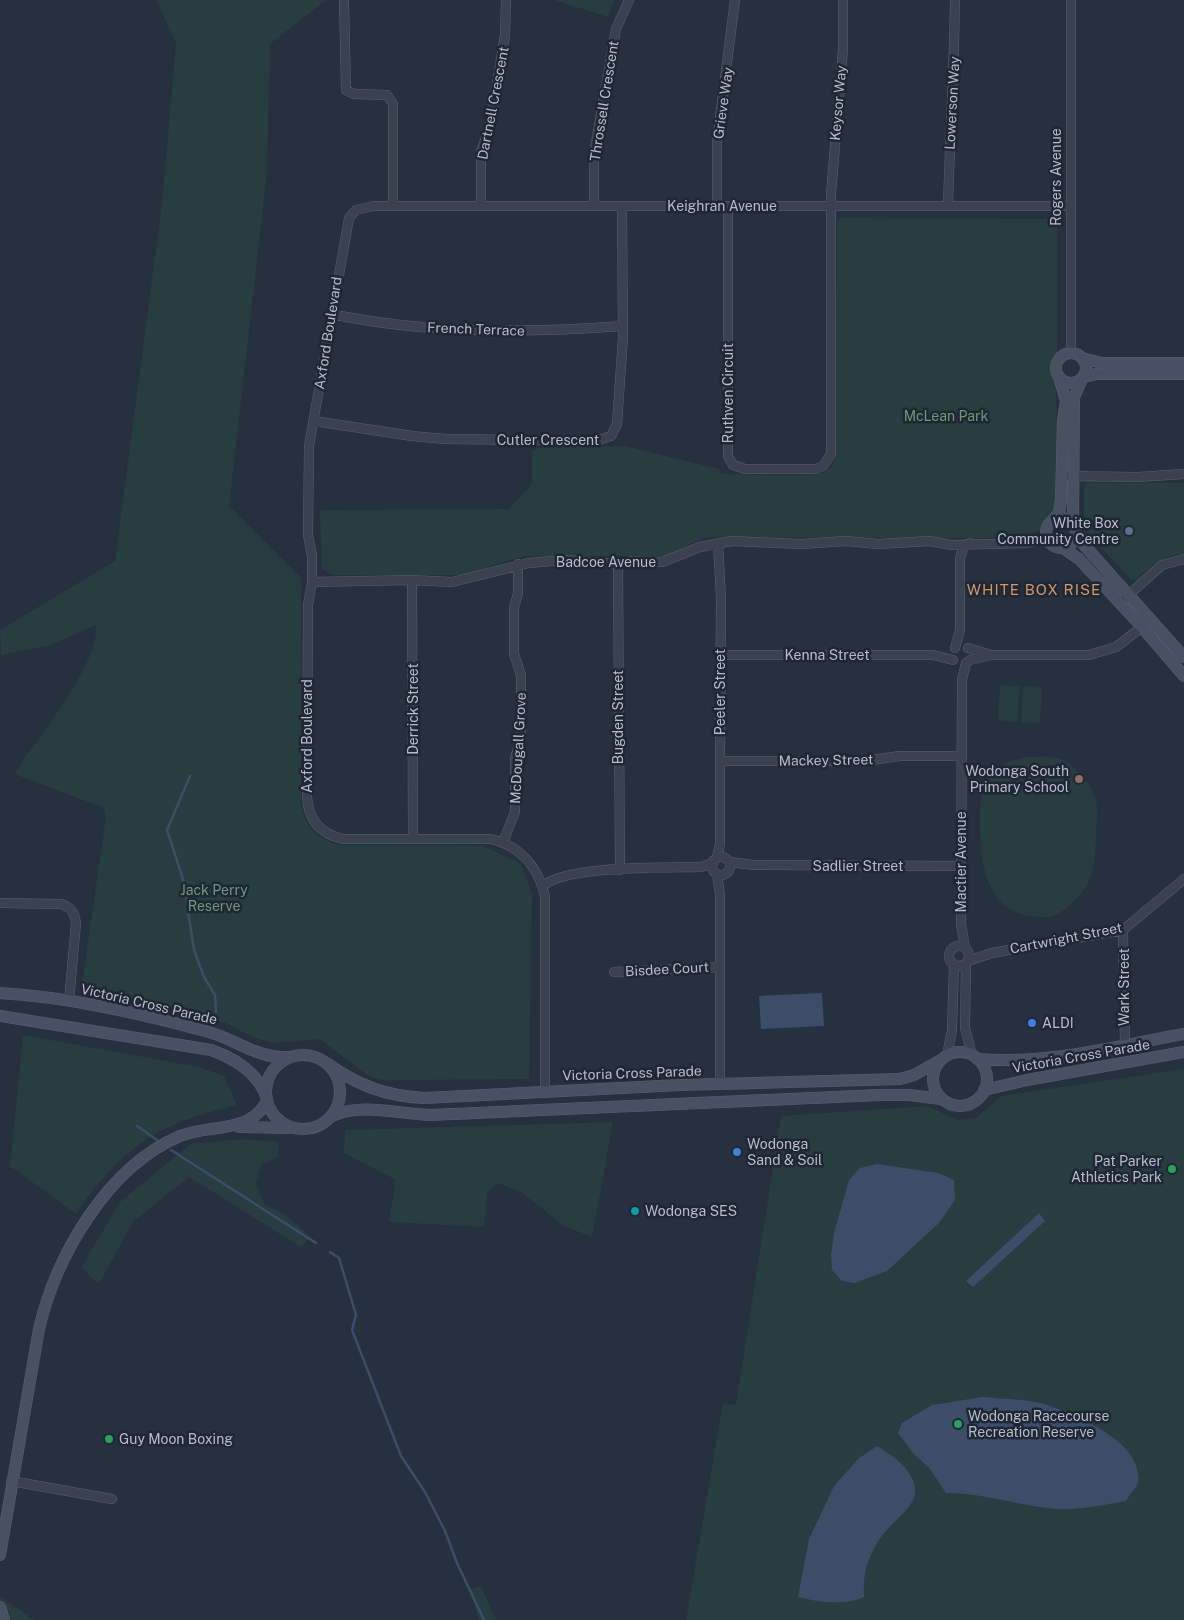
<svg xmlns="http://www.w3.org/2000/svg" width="1184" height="1620" font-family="'Public Sans',sans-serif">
<rect width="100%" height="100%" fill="#26303f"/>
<path fill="#283d40" d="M 156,0 L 326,0 L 270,44 L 267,172 L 229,506 L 301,578 L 301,805 C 306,828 318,840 340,845 L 483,846 L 521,864 L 532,894 L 529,1079 L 384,1080 L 370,1077 L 320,1039 L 272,1043 L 250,1036 L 226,1023 L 193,1014 L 81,991 L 106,817 L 104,808 L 14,774 C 37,740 100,663 96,625 L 51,645 L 1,655 L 0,630 L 115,561 L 162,204 L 176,43 Z
M 554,0 L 614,0 L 608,17 Z
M 841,218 L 1053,219 L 1057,223 L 1057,353 C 1052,365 1052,374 1056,386 C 1056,413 1062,493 1053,514 C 1046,527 1034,535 1020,538 L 706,537 L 665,556 L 524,556 L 462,575 L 332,575 L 322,569 L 320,510 L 509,509 L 532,484 L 532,452 L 537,448 L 625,446 L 719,469 L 720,474 C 739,474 812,478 825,472 C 832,468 836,461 836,453 L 837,222 Z
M 1088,483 L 1184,483 L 1184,554 C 1163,554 1151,567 1136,580 L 1131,580 L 1090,535 L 1084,519 L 1084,487 Z
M 1000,685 L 1020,686 L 1017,722 L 998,720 Z
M 1023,686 L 1042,687 L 1040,723 L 1021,722 Z
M 1026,757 C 1039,757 1052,755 1064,760 C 1074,765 1090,783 1094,794 C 1099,805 1097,819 1096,831 C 1095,863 1095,885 1069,906 C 1065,909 1058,915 1053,916 C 1047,918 1037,917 1030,916 C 986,911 981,863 980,827 C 980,807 979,784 995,770 C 1003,762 1016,760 1026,757 Z
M 23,1035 L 199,1067 L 224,1076 L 237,1105 C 210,1112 182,1119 157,1133 C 125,1151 96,1183 76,1214 L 10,1166 Z
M 1184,1069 L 1184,1620 L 686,1620 L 723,1403 L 736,1405 L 781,1116 L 927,1106 L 958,1120 L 976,1118 L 1001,1096 Z
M 613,1122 L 592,1237 L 564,1226 L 521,1192 L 498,1183 L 487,1193 L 484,1227 L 389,1222 L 396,1180 L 344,1153 L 345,1130 Z
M 240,1139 L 279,1142 L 278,1157 L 261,1165 L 256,1183 L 265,1205 L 284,1214 L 311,1237 L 301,1247 L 189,1177 L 133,1222 L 99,1284 L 81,1268 L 120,1202 L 161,1168 L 191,1144 Z
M 481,1586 L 496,1620 L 479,1620 L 469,1589 Z
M 0,1596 L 34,1620 L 0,1620 Z"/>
<path fill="#3c4d67" d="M 822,993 L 824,1026 L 761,1029 L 759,996 Z
M 877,1164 L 938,1173 L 954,1180 L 955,1200 L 939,1223 L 887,1271 L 855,1283 L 842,1281 L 832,1270 L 831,1256 L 834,1233 L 849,1180 L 860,1168 Z
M 1039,1213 L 1045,1221 L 973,1287 L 966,1281 Z
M 983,1397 C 1002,1399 1025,1399 1044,1404 C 1075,1414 1144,1442 1138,1482 C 1137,1488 1129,1495 1126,1501 C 1103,1505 1080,1510 1057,1509 C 1019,1506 984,1493 946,1493 L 930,1469 L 913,1453 L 898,1433 L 902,1423 L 932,1405 Z
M 877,1446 C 895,1456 928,1481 910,1505 C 901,1518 885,1529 877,1543 C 866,1563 863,1574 864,1597 C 844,1606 818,1602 798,1597 L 809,1539 L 834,1486 L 858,1459 Z"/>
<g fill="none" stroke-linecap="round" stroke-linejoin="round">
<path stroke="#3c4d67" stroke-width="2.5" d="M 187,901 L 182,876 L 167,830 L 190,776
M 188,911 L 194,950 L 204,977 L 215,995 L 216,1012
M 137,1126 L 157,1140
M 171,1150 L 316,1243
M 330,1252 L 339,1258 L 356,1315 L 352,1330 L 401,1456 L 425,1492 L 445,1531 L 457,1563 L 484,1620"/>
<defs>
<path id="street" d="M 344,0 L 346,90 L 354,94 L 387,95 L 393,104 L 393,206
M 1071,0 L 1071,353
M 481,206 L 481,152 L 490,126 L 505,35 L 506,0
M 594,206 L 594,154 L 616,29 L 629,0
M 717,206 L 717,141 L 735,0
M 728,206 L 728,456 L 733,465 L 745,469 L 816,469 L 823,466 L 831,454 L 831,194 L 843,49 L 843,0
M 948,206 C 950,137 954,69 955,0
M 331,314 C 427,334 525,333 623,326
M 314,421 L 412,436 L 445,439 L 596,441 L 611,436 L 617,424 L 623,337 L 622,206
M 1067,476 L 1138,477 L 1184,474
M 618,564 L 620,870
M 412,580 L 413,838
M 312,582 L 412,580 L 452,582 L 529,563 L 563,560 L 618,564 L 630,561 L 662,562 L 700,547 L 732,541 L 801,544 L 846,541 L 878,544 L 930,541 L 951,545 L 1025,543 L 1047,539
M 1125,598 L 1162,565 L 1184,559
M 955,648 L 960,630 L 960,558 L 964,547 L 970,543
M 968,648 L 991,655 L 1089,655 L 1116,647 L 1142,627
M 720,655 L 933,655 L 953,660
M 970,660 L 991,655
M 720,761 L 866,761 L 899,756 L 962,756
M 503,842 L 515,812 L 515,758 L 521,738 L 521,675 L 514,654 L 514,608 L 518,593 L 518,564
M712 866a9 9 0 1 1 18 0a9 9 0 1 1-18 0Z
M 717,858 L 720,843 L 720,761 L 721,598 L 718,543
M 729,862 L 754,865 L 962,866
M 717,874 L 720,895 L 720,1085
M 543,886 C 566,865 667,868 701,867 L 713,863
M 0,903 L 61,904 C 72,908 74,912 76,923 L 69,1001
M 1123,930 L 1125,1044
M949 956a10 10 0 1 1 20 0a10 10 0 1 1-20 0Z
M 965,948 L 961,924 L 962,680 L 966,663
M 968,961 L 992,953 L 1123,930 L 1184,879
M 966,963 L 965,1028 L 972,1055
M 614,972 L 720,967
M 947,1055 L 952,1030 L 954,964
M 545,1092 L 545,896 C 538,867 520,846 491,839 L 343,839 C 320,834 308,820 307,796 L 308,605 L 312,582 L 312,556 L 308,535 L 309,446 L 349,218 L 356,210 L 373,206 L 1071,206
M 11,1481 L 112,1499"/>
<path id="secondary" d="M1056 368a15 15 0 1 1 30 0a15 15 0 1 1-30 0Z
M 1082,358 L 1102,363 L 1184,363
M 1084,377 L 1096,374 L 1184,374
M1046 533a15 15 0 1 1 30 0a15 15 0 1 1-30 0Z
M 1051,522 L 1059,513 L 1061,500 L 1063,421 L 1066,401 L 1059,377
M 1073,524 L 1074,397 L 1082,379
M 1076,536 L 1184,657
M 1063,548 L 1079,559 L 1142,627 L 1184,676
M 0,993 C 70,997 142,1014 209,1032 C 237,1040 258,1059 288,1057
M 0,1016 L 211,1050 C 236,1059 259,1073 267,1099
M933 1079a27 27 0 1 1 54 0a27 27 0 1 1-54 0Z
M266 1092a37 37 0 1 1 74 0a37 37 0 1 1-74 0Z
M 977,1059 C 1047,1065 1116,1046 1184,1034
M 328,1064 C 359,1086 386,1096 424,1098 L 680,1085 L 900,1079 L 914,1075 L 941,1060
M 984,1090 L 1027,1080 L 1184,1052
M 330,1117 C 359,1102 398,1114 430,1115 L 879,1095 L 909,1095 L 941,1099
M 239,1127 L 288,1128
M 0,1555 L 39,1329 C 56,1256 107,1167 180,1136 C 209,1124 250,1134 267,1101
M 0,1607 L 4,1620"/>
</defs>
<use href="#street" stroke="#58606c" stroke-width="10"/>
<use href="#secondary" stroke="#58606c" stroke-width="12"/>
<use href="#street" stroke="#3a424f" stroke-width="9"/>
<use href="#secondary" stroke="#485162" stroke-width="11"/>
</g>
<circle fill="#5c6f8a" stroke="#1f2734" stroke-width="2" cx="1129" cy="531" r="5"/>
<circle fill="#8d6e63" stroke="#1f2734" stroke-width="2" cx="1079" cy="779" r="5"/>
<g fill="#3f7fe0" stroke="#1f2734" stroke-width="2">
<circle cx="1032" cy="1023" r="5"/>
<circle cx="737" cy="1152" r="5"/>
</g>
<g fill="#2e9e5b" stroke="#1f2734" stroke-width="2">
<circle cx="1172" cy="1169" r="5"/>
<circle cx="958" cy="1424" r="5"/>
<circle cx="109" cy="1439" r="5"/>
</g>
<circle fill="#0f9aa8" stroke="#1f2734" stroke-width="2" cx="635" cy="1211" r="5"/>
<g text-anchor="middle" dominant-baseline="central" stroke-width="5" stroke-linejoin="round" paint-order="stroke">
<g font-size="14" fill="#b6bdc9" stroke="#1f2734">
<text transform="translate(604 101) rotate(-81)">Throssell Crescent</text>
<text transform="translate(493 103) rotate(-79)">Dartnell Crescent</text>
<text transform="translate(723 103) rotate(-82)">Grieve Way</text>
<text transform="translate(838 103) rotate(-85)">Keysor Way</text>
<text transform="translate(952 103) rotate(-87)">Lowerson Way</text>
<text transform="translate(1056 177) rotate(-90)">Rogers Avenue</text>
<text x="722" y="206">Keighran Avenue</text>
<text transform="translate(476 329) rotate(2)">French Terrace</text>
<text transform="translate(328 333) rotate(-81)">Axford Boulevard</text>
<text transform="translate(728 393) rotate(-90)">Ruthven Circuit</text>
<text x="548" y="440">Cutler Crescent</text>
<text x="606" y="562">Badcoe Avenue</text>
<text x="827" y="655">Kenna Street</text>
<text transform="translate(720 692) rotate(-90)">Peeler Street</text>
<text transform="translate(413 709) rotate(-90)">Derrick Street</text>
<text transform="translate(618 717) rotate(-90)">Bugden Street</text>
<text transform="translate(307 736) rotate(-90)">Axford Boulevard</text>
<text transform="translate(518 748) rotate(-87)">McDougall Grove</text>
<text transform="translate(826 760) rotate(-1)">Mackey Street</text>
<text transform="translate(961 862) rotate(-90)">Mactier Avenue</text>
<text x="858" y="866">Sadlier Street</text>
<text transform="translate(1066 938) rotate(-11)">Cartwright Street</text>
<text transform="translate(667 969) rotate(-3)">Bisdee Court</text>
<text transform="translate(1124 987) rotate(-90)">Wark Street</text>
<text transform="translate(149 1004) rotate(13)">Victoria Cross Parade</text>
<text transform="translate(1081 1056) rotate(-10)">Victoria Cross Parade</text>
<text transform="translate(632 1073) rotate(-2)">Victoria Cross Parade</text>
</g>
<g font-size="14" fill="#6e9a78" stroke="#1f2734">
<text x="946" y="416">McLean Park</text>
<text x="214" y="890">Jack Perry<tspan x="214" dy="16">Reserve</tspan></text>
</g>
<g font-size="14" fill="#b6bdc9" stroke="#1f2734" text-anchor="start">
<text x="1119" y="523" text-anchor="end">White Box<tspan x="1119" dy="16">Community Centre</tspan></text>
<text x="1069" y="771" text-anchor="end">Wodonga South<tspan x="1069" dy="16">Primary School</tspan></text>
<text x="1042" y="1023">ALDI</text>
<text x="747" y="1144">Wodonga<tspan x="747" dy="16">Sand &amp; Soil</tspan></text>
<text x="1162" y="1161" text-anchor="end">Pat Parker<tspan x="1162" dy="16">Athletics Park</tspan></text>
<text x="645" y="1211">Wodonga SES</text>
<text x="968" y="1416">Wodonga Racecourse<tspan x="968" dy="16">Recreation Reserve</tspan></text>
<text x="119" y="1439">Guy Moon Boxing</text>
</g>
<g font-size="15" letter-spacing="1" fill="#d29769" stroke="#1f2734">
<text x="1034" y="589">WHITE BOX RISE</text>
</g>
</g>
</svg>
